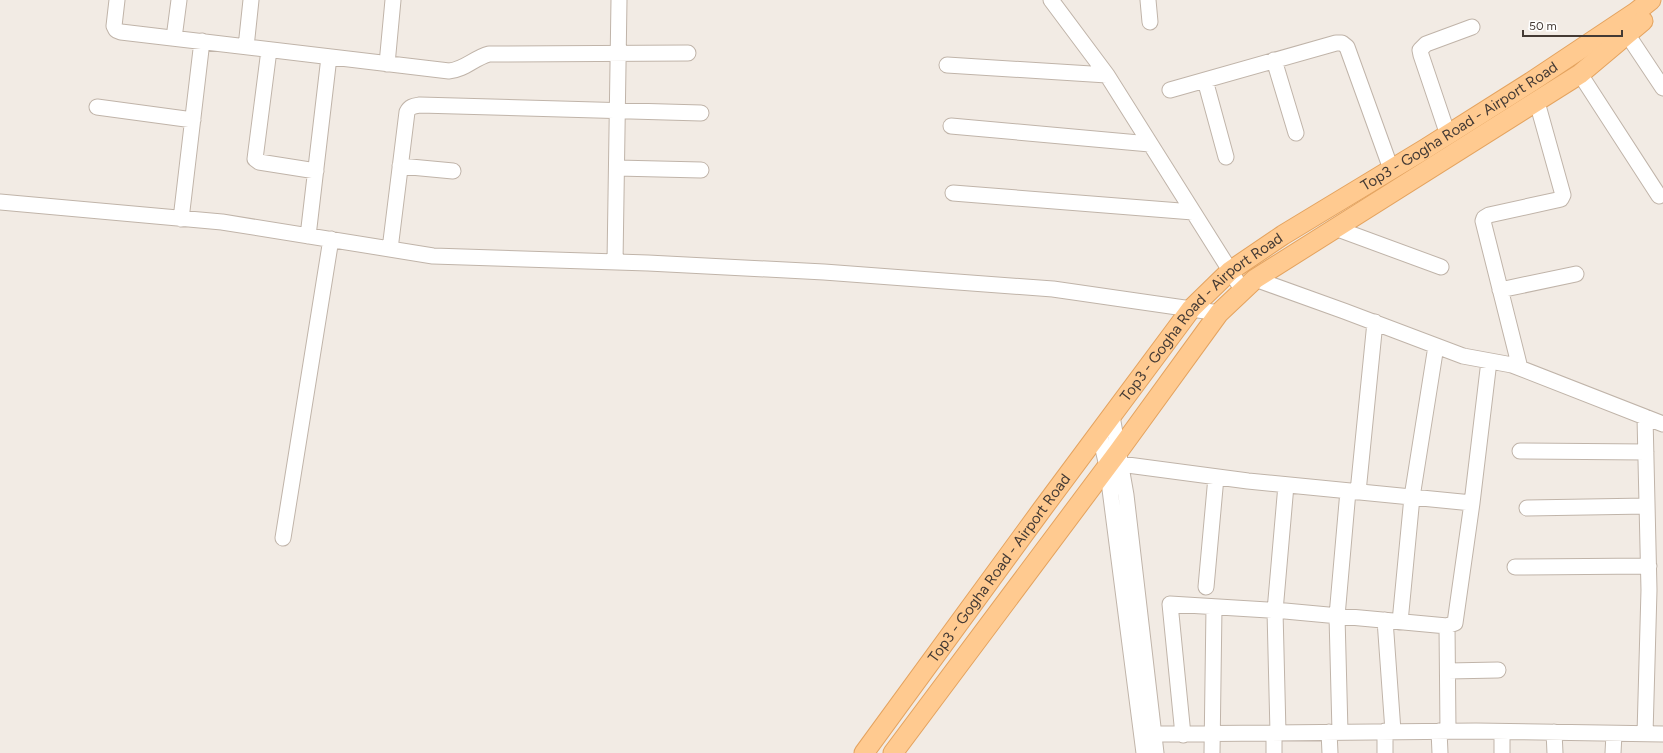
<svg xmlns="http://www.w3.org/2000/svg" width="1663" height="753" font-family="Figtree,sans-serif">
<rect width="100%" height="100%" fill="#f2ebe4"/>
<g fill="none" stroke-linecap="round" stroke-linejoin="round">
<defs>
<path id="minor" d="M 117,0 L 114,26 L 116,30 L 121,32 L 449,71 C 464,70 474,58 489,54 L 688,53
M 1051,0 L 1107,75 L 1243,291
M 1148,0 L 1150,22
M 1627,34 L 1663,88
M 174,38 L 179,0
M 246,47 L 251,0
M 269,50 L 255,159 L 259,162 L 316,171
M 1274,60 L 1296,133
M 387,64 L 393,0
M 947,65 L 1107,75
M 1580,74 L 1659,196
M 1205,80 L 1226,157
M 1170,90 L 1336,43 L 1342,43 L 1347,47 L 1391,169
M 97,107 L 193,120
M 951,126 L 1150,144
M 1448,135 L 1421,55 L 1420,50 L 1426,44 L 1472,27
M 400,166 L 453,171
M 617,168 L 701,170
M 953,193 L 1193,212
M 0,202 L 222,222 L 433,256 L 648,263 L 824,272 L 1053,289 L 1219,313
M 181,219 L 202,41
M 1335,228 L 1441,267
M 308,236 L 329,57
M 390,249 L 407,112 C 410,106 414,106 420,105 L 701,113
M 615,262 L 619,0
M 1255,279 L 1344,311 L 1463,356 L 1512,365 L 1663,424
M 1500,290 L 1576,274
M 1520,368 L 1483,221 L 1484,218 L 1489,215 L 1557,200 L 1561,199 L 1563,195 L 1537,102
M 1112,416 L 1126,495 L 1156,753
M 1099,432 L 1107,466 L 1144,753
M 1520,451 L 1646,452
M 1120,464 L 1248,481 L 1472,503
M 1358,492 L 1375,322
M 1527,508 L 1647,506
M 283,538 L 331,239
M 1515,567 L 1649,566
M 1206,587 L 1216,477
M 1385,620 L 1393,731
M 1400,622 L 1412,497 L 1436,346
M 1447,626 L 1448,731
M 1448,671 L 1498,670
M 1439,731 L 1440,753
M 1329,732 L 1330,753
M 1340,732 L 1337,616 L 1348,491
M 1554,732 L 1555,753
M 1274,733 L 1274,753
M 1278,733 L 1275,611 L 1286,485
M 1153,734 L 1476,731 L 1663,734
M 1645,734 L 1649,590 L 1645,417
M 1183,735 L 1170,604 L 1285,611 L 1447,626 L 1455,623 L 1472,503 L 1489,361
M 1212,753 L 1214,607
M 1385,753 L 1385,731
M 1502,753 L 1502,732
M 1613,753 L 1614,734"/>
<g id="major">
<path id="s1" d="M 864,753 L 1043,508 L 1191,309 L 1230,271 L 1283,235 L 1425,149 L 1531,82 L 1636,12 L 1651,0"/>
<path d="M 893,753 L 1118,452 L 1219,313 L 1255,279 L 1580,74 L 1643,21"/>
</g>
</defs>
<use href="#minor" stroke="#c0b4a9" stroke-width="17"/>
<use href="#major" stroke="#e4a35f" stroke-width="21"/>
<use href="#minor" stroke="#fff" stroke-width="15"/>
<use href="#major" stroke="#ffca90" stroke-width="19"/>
</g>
<g text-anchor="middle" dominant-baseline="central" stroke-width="3" stroke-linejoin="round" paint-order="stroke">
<g font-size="15" fill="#443a34" stroke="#fff">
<text stroke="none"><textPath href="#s1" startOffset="877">Top3 - Gogha Road - Airport Road</textPath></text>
<text stroke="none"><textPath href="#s1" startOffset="553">Top3 - Gogha Road - Airport Road</textPath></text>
<text stroke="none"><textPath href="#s1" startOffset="229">Top3 - Gogha Road - Airport Road</textPath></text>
</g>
</g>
<path d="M1523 30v6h99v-6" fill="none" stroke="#443a34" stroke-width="2"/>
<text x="1529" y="30" font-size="12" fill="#443a34" stroke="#ffffff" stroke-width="3" paint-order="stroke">50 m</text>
</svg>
